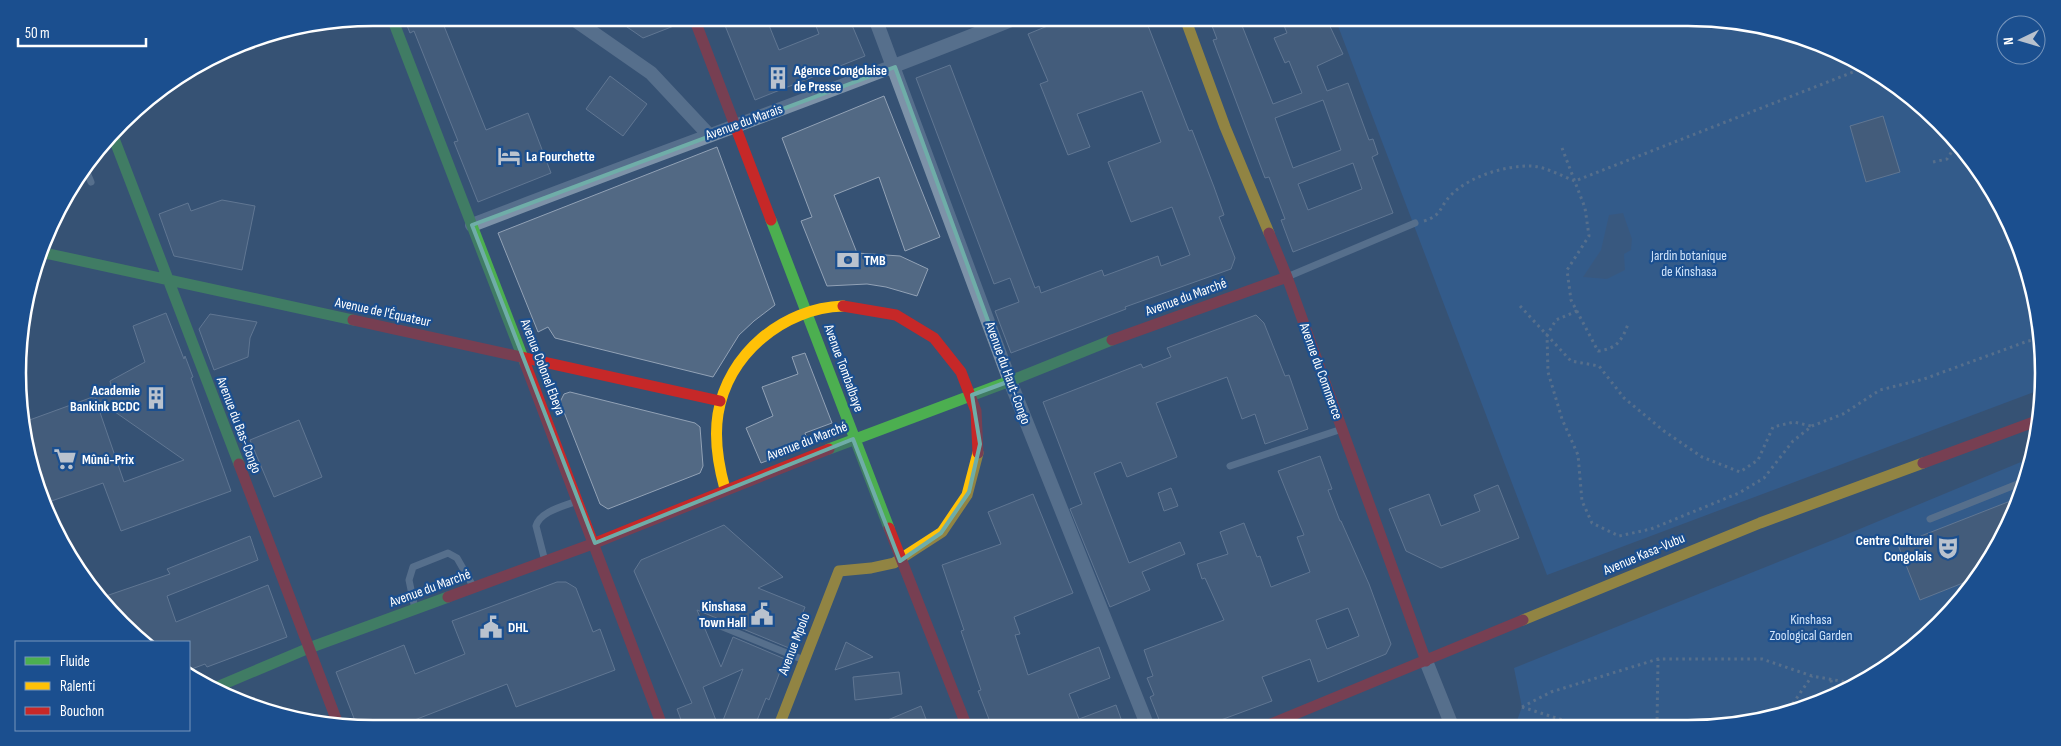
<svg xmlns="http://www.w3.org/2000/svg" width="2061" height="746" font-family="'Sofia Sans Condensed',sans-serif">
<rect width="100%" height="100%" fill="#365274"/>
<path fill="#2f66a5" d="M 1335,18 L 1688,18 L 1780,30 L 1845,54 L 1905,91 L 1955,139 L 1996,196 L 2025,259 L 2040,327 L 2042,389 L 1547,575 Z
M 2033,457 L 1996,551 L 1923,640 L 1845,692 L 1735,725 L 1515,726 L 1522,707 L 1514,668 L 1838,538 Z"/>
<path fill="#3b618d" d="M 1623,213 L 1632,239 L 1631,250 L 1624,254 L 1625,270 L 1607,279 L 1583,277 L 1601,250 L 1609,215 Z"/>
<path fill="#526984" stroke="#92a2b6" fill-rule="evenodd" d="M 404,18 L 446,18 L 442,21 L 486,130 L 528,113 L 551,173 L 478,202 L 454,142 L 458,141 L 414,31 L 410,33 Z
M 614,18 L 683,18 L 684,22 L 643,38 Z
M 722,18 L 766,18 L 779,50 L 819,34 L 813,18 L 849,18 L 865,56 L 755,100 Z
M 1067,18 L 1145,18 L 1189,131 L 1192,130 L 1214,187 L 1224,215 L 1219,217 L 1235,258 L 1231,269 L 1125,307 L 1126,309 L 1011,353 L 995,311 L 1019,302 L 1010,278 L 994,284 L 916,78 L 950,65 L 1035,288 L 1039,286 L 1041,293 L 1102,270 L 1104,276 L 1158,256 L 1161,266 L 1190,255 L 1172,207 L 1131,222 L 1108,162 L 1161,142 L 1142,91 L 1077,114 L 1090,147 L 1068,155 L 1040,84 L 1048,81 L 1028,34 Z
M 1209,18 L 1239,18 L 1273,104 L 1302,93 L 1289,61 L 1285,63 L 1274,38 L 1287,33 L 1281,18 L 1326,18 L 1343,54 L 1317,66 L 1327,91 L 1348,83 L 1369,140 L 1373,139 L 1378,154 L 1372,157 L 1393,213 L 1293,252 L 1281,220 L 1285,219 L 1269,177 L 1265,178 L 1213,40 L 1217,39 ZM 1323,100 L 1341,150 L 1293,168 L 1275,118 ZM 1353,163 L 1362,189 L 1308,210 L 1298,184 Z
M 610,76 L 647,104 L 623,136 L 586,109 Z
M 884,96 L 940,237 L 905,251 L 879,177 L 834,195 L 857,253 L 900,256 L 928,269 L 917,296 L 886,287 L 867,284 L 827,286 L 801,221 L 812,217 L 782,138 Z
M 1883,116 L 1900,172 L 1866,182 L 1850,126 Z
M 717,147 L 775,305 L 754,321 L 739,335 L 713,377 L 555,338 L 548,327 L 538,332 L 498,233 Z
M 222,200 L 255,206 L 242,270 L 174,256 L 159,214 L 188,203 L 191,211 Z
M 166,313 L 184,359 L 185,356 L 193,377 L 191,378 L 231,491 L 121,531 L 103,483 L 43,504 L 24,443 L 24,422 L 112,390 L 110,381 L 145,362 L 133,326 ZM 95,398 L 184,460 L 124,482 Z
M 210,314 L 257,322 L 250,338 L 248,357 L 214,370 L 199,329 Z
M 1256,315 L 1264,323 L 1285,376 L 1289,375 L 1308,429 L 1265,444 L 1255,414 L 1242,419 L 1227,377 L 1156,403 L 1177,457 L 1127,477 L 1121,462 L 1094,473 L 1129,563 L 1180,542 L 1185,554 L 1142,572 L 1150,590 L 1110,607 L 1070,509 L 1082,504 L 1043,402 L 1141,364 L 1143,368 L 1171,357 L 1167,348 Z
M 805,353 L 832,423 L 805,433 L 809,445 L 761,463 L 746,428 L 773,416 L 762,387 L 798,374 L 792,357 Z
M 570,392 L 695,423 L 700,427 L 703,466 L 700,473 L 608,509 L 600,504 L 560,402 L 564,394 Z
M 299,420 L 322,477 L 274,497 L 250,440 Z
M 1320,456 L 1332,489 L 1328,490 L 1340,521 L 1341,521 L 1369,584 L 1391,644 L 1386,654 L 1318,682 L 1310,659 L 1262,677 L 1272,701 L 1202,727 L 1162,727 L 1150,697 L 1154,695 L 1147,678 L 1153,676 L 1144,650 L 1224,620 L 1205,578 L 1202,579 L 1197,564 L 1228,554 L 1220,532 L 1244,523 L 1257,557 L 1260,556 L 1271,587 L 1310,572 L 1297,537 L 1304,535 L 1278,471 ZM 1348,608 L 1359,636 L 1327,649 L 1316,620 Z
M 1498,485 L 1519,538 L 1441,568 L 1406,551 L 1389,509 L 1429,494 L 1441,526 L 1480,511 L 1474,495 Z
M 1171,488 L 1178,506 L 1164,511 L 1158,493 Z
M 1033,494 L 1073,593 L 1014,617 L 1020,634 L 1015,635 L 1028,675 L 1099,647 L 1110,678 L 1069,694 L 1079,719 L 1116,705 L 1124,727 L 1060,727 L 1058,721 L 1042,727 L 992,727 L 978,691 L 981,690 L 961,631 L 964,630 L 942,565 L 1001,544 L 988,512 Z
M 2018,498 L 1996,551 L 1973,579 L 1920,600 L 1898,545 Z
M 724,525 L 783,577 L 758,588 L 805,607 L 789,648 L 697,610 L 721,667 L 733,637 L 785,659 L 769,700 L 766,698 L 754,728 L 720,728 L 743,669 L 703,687 L 719,728 L 684,728 L 677,709 L 692,703 L 634,571 L 641,560 Z
M 250,536 L 258,560 L 167,596 L 176,622 L 268,585 L 287,637 L 207,667 L 205,664 L 189,670 L 189,642 L 145,642 L 103,597 L 170,574 L 167,569 Z
M 557,582 L 566,582 L 576,588 L 593,632 L 600,629 L 615,670 L 516,707 L 507,684 L 394,728 L 357,726 L 336,672 L 404,645 L 415,674 L 465,654 L 452,621 Z
M 846,642 L 873,657 L 835,670 Z
M 899,672 L 902,694 L 855,700 L 853,677 Z
M 921,706 L 929,727 L 871,727 Z"/>
<g fill="none" stroke-linecap="round" stroke-linejoin="round">
<path stroke="#7d92a8" stroke-width="3" stroke-dasharray="2.5 4" stroke-linecap="butt" d="M 1562,148 L 1585,208 L 1589,236 L 1567,270 L 1571,300 L 1598,351 C 1616,349 1622,341 1628,324
M 1933,162 L 1947,159 L 1958,142
M 1424,221 C 1443,215 1439,207 1451,195 C 1470,176 1504,166 1530,166 C 1544,166 1562,176 1575,181 L 1866,67
M 1520,306 L 1571,361 L 1599,366 L 1624,398 L 1664,431 L 1702,457 L 1740,472 L 1758,460 L 1773,427 L 1794,422 L 1811,426
M 1577,311 L 1556,320 L 1547,335 L 1548,372 L 1562,419 L 1578,455 L 1582,501 L 1592,523 L 1619,536 L 1651,529 L 1739,493 L 1764,478 L 1793,441 L 1812,426 L 1843,414 L 1880,390 L 1924,379 L 2028,341 L 2041,339
M 1831,680 L 1833,695
M 1522,707 L 1551,692 L 1658,659 L 1762,659 L 1812,676 L 1857,684
M 1522,707 L 1581,726
M 1789,709 L 1812,676
M 1657,726 L 1658,659"/>
<path stroke="#7d92a8" stroke-width="7" d="M 86,170 L 91,182
M 1287,277 L 1415,223
M 1230,466 L 1342,429
M 1930,519 L 2025,481
M 545,561 L 536,526 C 540,511 565,506 577,501
M 415,609 L 409,580 L 413,567 L 448,553 L 457,558 L 473,586
M 718,625 L 804,660"/>
<path stroke="#7d92a8" stroke-width="14" d="M 572,18 L 651,73 L 709,135
M 875,18 L 1010,381 L 1148,727
M 472,225 C 653,155 836,91 1016,18
M 1426,661 L 1452,726"/>
<path stroke="#4caf50" stroke-width="11" d="M 392,18 L 525,363
M 113,136 L 239,464
M 771,220 L 889,528
M 40,252 L 353,320
M 829,449 L 1010,381 L 1112,340
M 212,689 L 309,648 L 448,597"/>
<path stroke="#ffc107" stroke-width="11" d="M 1185,18 L 1225,127 L 1269,233
M 725,489 C 718,464 714,439 718,414 C 728,354 783,308 843,306
M 1523,620 L 1760,523 L 1923,463
M 778,728 L 839,571 L 871,568 L 894,563 L 942,532 L 967,495 L 978,453"/>
<path stroke="#c62828" stroke-width="11" d="M 694,18 L 771,220
M 1269,233 L 1287,277 L 1426,661
M 843,306 L 896,315 L 934,338 L 961,372 L 976,411 L 978,453
M 353,320 L 720,401
M 1112,340 L 1287,277
M 525,363 L 663,728
M 1923,463 L 2039,420
M 239,464 L 338,724
M 889,528 L 967,727
M 448,597 L 595,543 L 829,449
M 1266,726 L 1523,620"/>
</g>
<path d="M0 0H2061V746H0ZM 895,67 L 1010,381 L 972,395 L 980,444 L 969,492 L 941,533 L 900,561 L 853,439 L 595,543 L 472,225 Z" fill="#365274" fill-opacity=".55" fill-rule="evenodd"/>
<path fill="none" stroke="#6fada8" stroke-width="4" stroke-linejoin="round" d="M 895,67 L 1010,381 L 972,395 L 980,444 L 969,492 L 941,533 L 900,561 L 853,439 L 595,543 L 472,225 Z"/>
<defs>
<symbol id="building-bare" viewBox="-9 -9 18 18"><path d="M-4-6H4V6H1V3H-1V6H-4ZM-2.5-4.3h1.7v1.8h-1.7ZM.8-4.3h1.7v1.8H.8ZM-2.5-1h1.7V.8h-1.7ZM.8-1h1.7V.8H.8Z" fill="#b9c2ce" stroke="#1b4f8f" stroke-width="2.5" paint-order="stroke"/></symbol>
<symbol id="hotel-bare" viewBox="-9 -9 18 18"><path d="M-6-4.5h1.5V1H6V5H4.5V3h-9V5H-6ZM-4 0a1.8 1.8 0 1 1 3.6 0ZM.5 0V-2.5h3Q6-2.5 6 0Z" fill="#b9c2ce" stroke="#1b4f8f" stroke-width="2.5" paint-order="stroke"/></symbol>
<symbol id="bank-bare" viewBox="-9 -9 18 18"><path d="M-6-4H6V4H-6ZM0-2.3a2.3 2.3 0 1 0 0 4.6a2.3 2.3 0 1 0 0-4.6Z" fill="#b9c2ce" stroke="#1b4f8f" stroke-width="2.5" paint-order="stroke"/></symbol>
<symbol id="supermarket-bare" viewBox="-9 -9 18 18"><path d="M-6-5.5h2.5l.6 2H6L4.5 2H-2.5L-4.4-4H-6ZM-1.5 3.2a1.3 1.3 0 1 0 .1 0ZM3 3.2a1.3 1.3 0 1 0 .1 0Z" fill="#b9c2ce" stroke="#1b4f8f" stroke-width="2.5" paint-order="stroke"/></symbol>
<symbol id="theatre-bare" viewBox="-9 -9 18 18"><path d="M-5-5.5Q0-4 5-5.5V0Q5 5 0 6Q-5 5-5 0ZM-3.3-2.5H-1v1.5H-3.3ZM1-2.5H3.3v1.5H1ZM-2.8 1Q0 5.5 2.8 1Z" fill="#b9c2ce" stroke="#1b4f8f" stroke-width="2.5" paint-order="stroke"/></symbol>
<symbol id="civic-bare" viewBox="-9 -9 18 18"><path d="M-.6-6.5H3V-4.5H.6V-3L4-1V1h2V6H-6V1h2V-1L-.6-3ZM-1.2 2.5V6h2.4V2.5Z" fill="#b9c2ce" stroke="#1b4f8f" stroke-width="2.5" paint-order="stroke"/></symbol>
</defs>
<g fill-rule="evenodd">
<use href="#building-bare" x="762" y="62" width="32" height="32"/>
<use href="#hotel-bare" x="493" y="140" width="32" height="32"/>
<use href="#bank-bare" x="832" y="244" width="32" height="32"/>
<use href="#building-bare" x="140" y="382" width="32" height="32"/>
<use href="#supermarket-bare" x="49" y="443" width="32" height="32"/>
<use href="#theatre-bare" x="1932" y="532" width="32" height="32"/>
<use href="#civic-bare" x="746" y="598" width="32" height="32"/>
<use href="#civic-bare" x="475" y="611" width="32" height="32"/>
</g>
<g text-anchor="middle" dominant-baseline="central" stroke-width="4.5" stroke-linejoin="round" paint-order="stroke">
<g font-size="14" font-weight="bold" fill="#fff" stroke="#1b4f8f" text-anchor="start">
<text x="794" y="70">Agence Congolaise<tspan x="794" dy="16">de Presse</tspan></text>
<text x="526" y="156">La Fourchette</text>
<text x="864" y="260">TMB</text>
<text x="140" y="390" text-anchor="end">Academie<tspan x="140" dy="16">Bankink BCDC</tspan></text>
<text x="82" y="459">Mûnû-Prix</text>
<text x="1932" y="540" text-anchor="end">Centre Culturel<tspan x="1932" dy="16">Congolais</tspan></text>
<text x="746" y="606" text-anchor="end">Kinshasa<tspan x="746" dy="16">Town Hall</tspan></text>
<text x="508" y="627">DHL</text>
</g>
<g font-size="14" fill="#fff" stroke="#1b4f8f">
<text transform="translate(744 122) rotate(-20)">Avenue du Marais</text>
<text transform="translate(1186 297) rotate(-20)">Avenue du Marché</text>
<text transform="translate(383 312) rotate(12)">Avenue de l'Équateur</text>
<text transform="translate(543 367) rotate(69)">Avenue Colonel Ebeya</text>
<text transform="translate(844 368) rotate(70)">Avenue Tombalbaye</text>
<text transform="translate(1321 371) rotate(70)">Avenue du Commerce</text>
<text transform="translate(1008 373) rotate(70)">Avenue du Haut-Congo</text>
<text transform="translate(239 425) rotate(69)">Avenue du Bas-Congo</text>
<text transform="translate(807 441) rotate(-21)">Avenue du Marché</text>
<text transform="translate(1644 554) rotate(-23)">Avenue Kasa-Vubu</text>
<text transform="translate(430 588) rotate(-20)">Avenue du Marché</text>
<text transform="translate(794 644) rotate(-69)">Avenue Mpolo</text>
</g>
<g font-size="14" fill="#cfe3fa" stroke="#1b4f8f">
<text x="1689" y="255">Jardin botanique<tspan x="1689" dy="16">de Kinshasa</tspan></text>
<text x="1811" y="619">Kinshasa<tspan x="1811" dy="16">Zoological Garden</tspan></text>
</g>
</g>
<path d="M0 0H2061V746H0ZM373 26H1688A347 347 0 0 1 2035 373V373A347 347 0 0 1 1688 720H373A347 347 0 0 1 26 373V373A347 347 0 0 1 373 26Z" fill="#1b4f8f" fill-rule="evenodd"/>
<path fill="none" stroke="#fff" stroke-width="2.5" d="M373 26H1688A347 347 0 0 1 2035 373V373A347 347 0 0 1 1688 720H373A347 347 0 0 1 26 373V373A347 347 0 0 1 373 26Z"/>
<rect x="15" y="641" width="175" height="90" fill="#1b4f8f" stroke="#7695bc"/>
<rect x="25" y="657" width="25" height="8" fill="#4caf50" stroke="#7695bc"/>
<text x="60" y="666" font-size="15" fill="#ffffff">Fluide</text>
<rect x="25" y="682" width="25" height="8" fill="#ffc107" stroke="#7695bc"/>
<text x="60" y="691" font-size="15" fill="#ffffff">Ralenti</text>
<rect x="25" y="707" width="25" height="8" fill="#c62828" stroke="#7695bc"/>
<text x="60" y="716" font-size="15" fill="#ffffff">Bouchon</text>
<g transform="translate(2021 40) rotate(265)"><circle r="24" fill="#1b4f8f" stroke="#7695bc"/>
<path d="M0-4L9 19L0 12L-9 19Z" fill="#b9c2ce"/>
<text y="-8" font-size="14" font-weight="bold" text-anchor="middle" fill="#ffffff">N</text>
</g>
<path d="M18 38v8h128v-8" fill="none" stroke="#ffffff" stroke-width="2.5"/>
<text x="25" y="38" font-size="15" fill="#ffffff" stroke="#1b4f8f" stroke-width="4" paint-order="stroke">50 m</text>
</svg>
